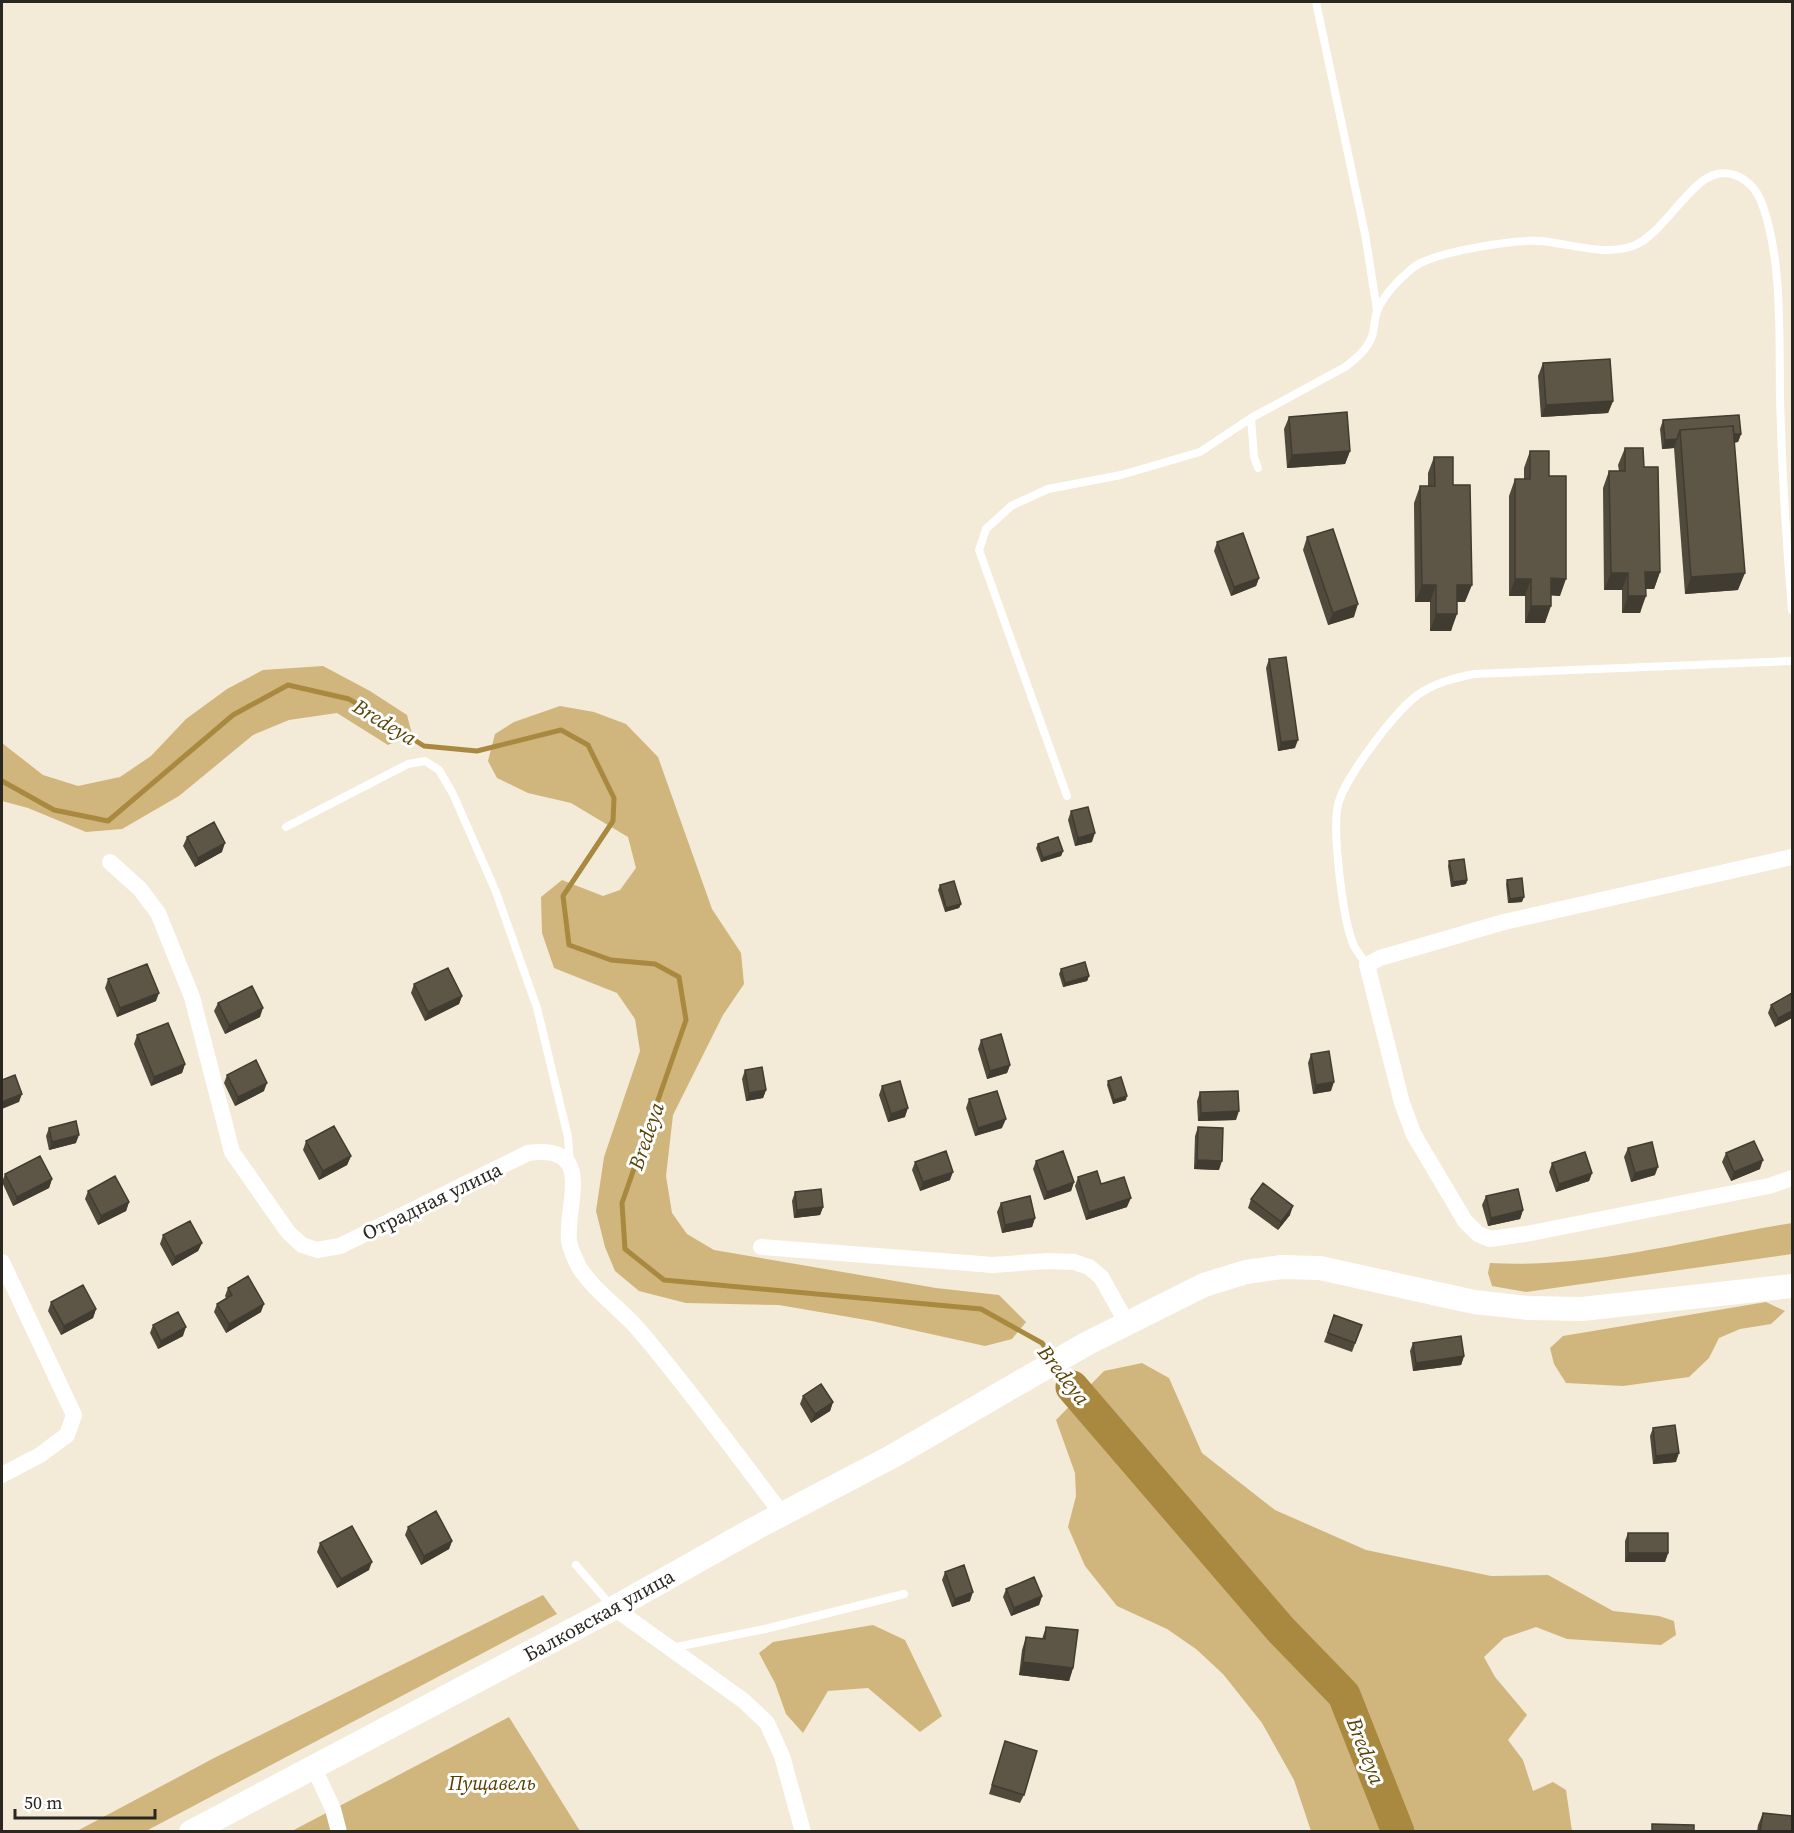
<svg xmlns="http://www.w3.org/2000/svg" width="1794" height="1833" font-family="'Source Serif 4',serif">
<rect width="100%" height="100%" fill="#f3ead8"/>
<path fill="#d0b67c" d="M 323,666 L 370,691 L 407,715 L 412,734 L 388,745 L 337,713 L 289,720 L 253,735 L 179,796 L 122,829 L 86,832 L 28,808 L 2,801 L 2,743 L 43,775 L 78,786 L 120,777 L 151,756 L 186,719 L 227,689 L 263,670 Z
M 560,706 L 594,712 L 626,724 L 658,757 L 712,909 L 741,953 L 744,984 L 723,1015 L 673,1115 L 666,1176 L 672,1213 L 687,1234 L 714,1250 L 936,1288 L 999,1295 L 1026,1322 L 1012,1339 L 985,1346 L 872,1321 L 779,1305 L 686,1303 L 639,1291 L 615,1271 L 605,1247 L 596,1211 L 604,1157 L 640,1051 L 635,1019 L 617,993 L 554,968 L 542,933 L 541,897 L 562,880 L 603,896 L 620,890 L 636,868 L 628,837 L 571,803 L 528,793 L 497,778 L 488,761 L 495,734 L 514,722 Z
M 1792,1223 L 1792,1254 L 1526,1292 L 1492,1286 L 1488,1273 L 1490,1263 C 1592,1269 1692,1239 1792,1223 Z
M 1766,1302 L 1785,1311 L 1771,1324 L 1740,1329 L 1719,1338 L 1709,1358 L 1689,1377 L 1623,1386 L 1566,1383 L 1554,1364 L 1550,1348 L 1563,1336 Z
M 1142,1363 L 1169,1378 L 1202,1453 L 1275,1510 L 1366,1550 L 1491,1576 L 1548,1575 L 1613,1611 L 1659,1616 L 1674,1621 L 1676,1635 L 1661,1645 L 1567,1639 L 1536,1627 L 1504,1638 L 1484,1657 L 1495,1677 L 1527,1715 L 1508,1740 L 1523,1760 L 1533,1791 L 1553,1782 L 1566,1790 L 1572,1831 L 1311,1831 L 1294,1780 L 1262,1723 L 1223,1674 L 1196,1649 L 1167,1629 L 1117,1606 L 1085,1566 L 1068,1527 L 1076,1496 L 1075,1473 L 1056,1420 L 1104,1371 Z
M 543,1595 L 557,1614 L 146,1831 L 77,1831 L 216,1757 Z
M 873,1625 L 905,1640 L 942,1716 L 920,1732 L 868,1688 L 828,1691 L 803,1733 L 786,1714 L 775,1683 L 759,1653 L 773,1642 Z
M 509,1717 L 580,1831 L 290,1832 Z"/>
<g fill="none" stroke-linecap="round" stroke-linejoin="round">
<path stroke="#a8893f" stroke-width="5" d="M 2,781 L 54,810 L 108,821 L 233,715 L 288,685 L 349,699 L 424,746 L 477,751 L 561,730 L 588,745 L 614,798 L 613,821 L 563,896 L 569,945 L 611,960 L 655,964 L 679,977 L 686,1020 L 622,1203 L 625,1249 L 664,1280 L 981,1309 L 1042,1343 L 1051,1356
M 1058,1367 L 1072,1387"/>
<path stroke="#a8893f" stroke-width="33" d="M 1072,1387 L 1281,1630 L 1344,1695 L 1398,1832"/>
<path stroke="#fff" stroke-width="8" d="M 1316,2 L 1365,234 L 1377,310
M 1251,418 L 1254,457 L 1258,468
M 1067,796 L 979,550 L 986,529 L 1011,506 L 1048,489 L 1121,475 L 1200,452 L 1251,418 L 1345,367 C 1356,359 1368,349 1372,336 C 1375,327 1374,317 1378,309 C 1386,292 1399,279 1414,267 C 1434,252 1515,239 1541,241 C 1570,244 1605,256 1633,246 C 1663,235 1689,180 1717,174 C 1737,170 1754,184 1761,201 C 1783,257 1779,340 1780,400 C 1782,470 1786,540 1792,610
M 286,827 L 408,764 L 425,761 L 439,770 L 453,794 L 496,892 L 537,1008 L 568,1137 L 570,1164
M 1367,965 C 1363,959 1358,953 1354,946 C 1343,922 1332,831 1338,805 C 1343,780 1399,705 1422,692 C 1438,682 1455,678 1474,674 L 1792,661
M 576,1565 L 613,1608
M 671,1648 L 765,1629 L 904,1594"/>
<path stroke="#fff" stroke-width="16" d="M 1792,857 L 1504,922 L 1380,958 L 1367,965 L 1402,1103 L 1414,1135 L 1465,1221 L 1478,1234 L 1490,1239 L 1526,1234 L 1769,1186 L 1792,1178
M 110,862 L 140,889 L 158,913 L 192,997 L 232,1152 L 288,1232 L 302,1245 L 317,1250 L 340,1246 L 528,1153 C 597,1143 565,1205 569,1241 C 570,1249 576,1261 579,1267 C 595,1292 620,1308 639,1330 C 689,1389 735,1452 782,1514
M 761,1247 L 993,1265 L 1047,1261 L 1074,1262 L 1089,1267 L 1101,1277 L 1127,1323
M 2,1262 L 74,1415 L 67,1435 L 40,1455 L 2,1475
M 614,1608 L 744,1701 L 767,1723 L 782,1756 L 803,1832
M 313,1766 L 333,1809 L 339,1832"/>
<path stroke="#fff" stroke-width="24" d="M 191,1832 L 614,1608 L 754,1529 L 893,1456 L 1086,1344 L 1204,1285 L 1246,1272 L 1282,1267 L 1320,1268 L 1474,1302 L 1528,1308 L 1582,1309 L 1792,1286"/>
</g>
<path fill="#504a3c" d="M 1543,363 L 1613,401 L 1608,413 L 1541,417 L 1538,376 Z
M 1289,417 L 1350,451 L 1345,464 L 1287,468 L 1284,429 Z
M 1663,420 L 1741,434 L 1738,442 L 1734,443 L 1738,590 L 1685,594 L 1674,448 L 1662,449 L 1660,429 Z
M 1625,448 L 1644,467 L 1660,572 L 1654,589 L 1646,589 L 1640,613 L 1622,613 L 1622,590 L 1604,590 L 1603,488 L 1609,471 L 1619,471 L 1618,465 Z
M 1530,451 L 1549,476 L 1560,596 L 1551,595 L 1545,623 L 1525,623 L 1525,596 L 1509,596 L 1509,496 L 1515,479 L 1524,479 L 1524,468 Z
M 1434,457 L 1453,485 L 1465,602 L 1457,602 L 1451,631 L 1430,631 L 1430,602 L 1415,602 L 1414,503 L 1420,486 L 1428,486 L 1428,473 Z
M 1307,537 L 1354,617 L 1328,625 L 1303,550 Z
M 1217,542 L 1259,578 L 1256,586 L 1231,596 L 1214,551 Z
M 1269,659 L 1295,748 L 1278,751 L 1266,668 Z
M 1071,811 L 1092,842 L 1075,846 L 1068,820 Z
M 187,837 L 222,852 L 195,867 L 183,846 Z
M 1038,844 L 1063,851 L 1061,856 L 1041,862 L 1036,848 Z
M 1449,861 L 1467,880 L 1466,884 L 1451,887 L 1448,866 Z
M 1507,880 L 1522,902 L 1508,903 L 1506,884 Z
M 940,885 L 961,904 L 959,908 L 945,912 L 938,890 Z
M 1061,969 L 1089,976 L 1087,981 L 1063,987 L 1059,974 Z
M 108,979 L 156,1001 L 117,1017 L 105,988 Z
M 414,984 L 462,996 L 459,1004 L 425,1021 L 411,993 Z
M 1792,993 L 1792,1018 L 1775,1027 L 1768,1013 L 1771,1005 Z
M 218,1003 L 260,1017 L 225,1034 L 214,1011 Z
M 137,1035 L 185,1064 L 182,1073 L 151,1086 L 134,1044 Z
M 981,1040 L 1010,1065 L 1007,1073 L 987,1079 L 978,1049 Z
M 1311,1054 L 1331,1091 L 1313,1094 L 1308,1063 Z
M 745,1070 L 766,1090 L 763,1098 L 746,1101 L 742,1079 Z
M 227,1075 L 264,1091 L 235,1106 L 224,1083 Z
M 1108,1081 L 1126,1100 L 1113,1104 L 1107,1085 Z
M 882,1086 L 905,1117 L 888,1122 L 879,1095 Z
M 1200,1092 L 1236,1120 L 1198,1121 L 1197,1101 Z
M 969,1099 L 1002,1128 L 975,1136 L 966,1108 Z
M 1198,1127 L 1219,1170 L 1194,1169 L 1195,1136 Z
M 49,1128 L 76,1143 L 49,1150 L 46,1136 Z
M 306,1141 L 351,1156 L 347,1165 L 319,1180 L 303,1150 Z
M 1628,1148 L 1655,1175 L 1631,1182 L 1624,1157 Z
M 1726,1153 L 1760,1169 L 1731,1181 L 1722,1162 Z
M 1036,1161 L 1074,1182 L 1071,1191 L 1044,1200 L 1033,1169 Z
M 915,1162 L 950,1180 L 920,1191 L 912,1170 Z
M 1552,1163 L 1592,1173 L 1589,1181 L 1556,1192 L 1549,1172 Z
M 5,1174 L 52,1179 L 49,1188 L 13,1206 L 2,1182 Z
M 1078,1177 L 1101,1184 L 1127,1207 L 1086,1220 L 1075,1186 Z
M 88,1191 L 129,1202 L 126,1211 L 98,1225 L 85,1199 Z
M 795,1192 L 823,1207 L 820,1215 L 794,1218 L 792,1201 Z
M 1486,1196 L 1523,1210 L 1520,1219 L 1488,1226 L 1482,1205 Z
M 1251,1199 L 1290,1215 L 1278,1230 L 1248,1208 Z
M 1001,1203 L 1035,1218 L 1032,1227 L 1002,1233 L 997,1212 Z
M 163,1235 L 202,1243 L 198,1251 L 172,1266 L 160,1244 Z
M 228,1288 L 261,1312 L 226,1333 L 214,1312 L 217,1304 L 226,1298 L 225,1296 Z
M 51,1302 L 96,1309 L 93,1318 L 61,1335 L 48,1311 Z
M 1334,1315 L 1362,1325 L 1352,1352 L 1324,1342 Z
M 153,1325 L 183,1336 L 158,1349 L 150,1333 Z
M 1413,1343 L 1464,1356 L 1461,1365 L 1413,1371 L 1410,1351 Z
M 803,1396 L 833,1402 L 830,1411 L 811,1423 L 800,1404 Z
M 1653,1428 L 1676,1462 L 1653,1464 L 1650,1436 Z
M 408,1527 L 452,1541 L 449,1549 L 421,1565 L 405,1535 Z
M 1628,1533 L 1668,1553 L 1665,1562 L 1625,1562 L 1625,1541 Z
M 320,1543 L 369,1570 L 337,1588 L 317,1552 Z
M 945,1572 L 970,1601 L 952,1607 L 942,1580 Z
M 1006,1589 L 1042,1596 L 1039,1605 L 1011,1616 L 1003,1597 Z
M 1046,1627 L 1073,1668 L 1069,1681 L 1019,1675 L 1022,1650 L 1026,1637 L 1042,1639 Z
M 1005,1741 L 1024,1795 L 1020,1803 L 989,1794 Z
M 1763,1813 L 1792,1832 L 1757,1832 L 1758,1825 Z"/>
<path fill="#413c31" d="M 1613,401 L 1608,413 L 1541,417 L 1546,405 Z
M 1741,434 L 1738,442 L 1681,447 L 1681,439 Z
M 1677,439 L 1674,448 L 1662,449 L 1665,440 Z
M 1350,451 L 1345,464 L 1287,468 L 1292,455 Z
M 1645,572 L 1660,572 L 1654,589 L 1639,589 Z
M 1611,573 L 1628,573 L 1622,590 L 1604,590 Z
M 1745,573 L 1738,590 L 1685,594 L 1691,577 Z
M 1259,578 L 1256,586 L 1231,596 L 1234,587 Z
M 1551,578 L 1566,579 L 1560,596 L 1545,595 Z
M 1515,579 L 1531,579 L 1525,596 L 1509,596 Z
M 1422,585 L 1436,585 L 1430,602 L 1415,602 Z
M 1457,585 L 1472,585 L 1465,602 L 1450,602 Z
M 1628,596 L 1646,596 L 1640,613 L 1622,613 Z
M 1358,604 L 1354,617 L 1328,625 L 1333,613 Z
M 1531,606 L 1551,606 L 1545,623 L 1525,623 Z
M 1436,614 L 1457,614 L 1451,631 L 1430,631 Z
M 1298,740 L 1295,748 L 1278,751 L 1281,742 Z
M 1095,833 L 1092,842 L 1075,846 L 1078,838 Z
M 225,843 L 222,852 L 195,867 L 198,858 Z
M 1063,851 L 1061,856 L 1041,862 L 1043,858 Z
M 1467,880 L 1466,884 L 1451,887 L 1453,882 Z
M 1524,897 L 1522,902 L 1508,903 L 1510,899 Z
M 961,904 L 959,908 L 945,912 L 946,908 Z
M 1089,976 L 1087,981 L 1063,987 L 1065,983 Z
M 159,993 L 156,1001 L 117,1017 L 120,1008 Z
M 462,996 L 459,1004 L 425,1021 L 428,1012 Z
M 263,1008 L 260,1017 L 225,1034 L 229,1025 Z
M 1792,1011 L 1792,1018 L 1775,1027 L 1778,1018 Z
M 185,1064 L 182,1073 L 151,1086 L 154,1077 Z
M 1010,1065 L 1007,1073 L 987,1079 L 990,1071 Z
M 1334,1082 L 1331,1091 L 1313,1094 L 1316,1085 Z
M 267,1083 L 264,1091 L 235,1106 L 238,1097 Z
M 766,1090 L 763,1098 L 746,1101 L 749,1093 Z
M 22,1094 L 19,1102 L 2,1109 L 2,1102 Z
M 1127,1096 L 1126,1100 L 1113,1104 L 1114,1100 Z
M 908,1108 L 905,1117 L 888,1122 L 891,1114 Z
M 1239,1111 L 1236,1120 L 1198,1121 L 1201,1113 Z
M 1006,1119 L 1002,1128 L 975,1136 L 978,1128 Z
M 79,1135 L 76,1143 L 49,1150 L 52,1142 Z
M 351,1156 L 347,1165 L 319,1180 L 323,1171 Z
M 1197,1160 L 1222,1161 L 1219,1170 L 1194,1169 Z
M 1763,1160 L 1760,1169 L 1731,1181 L 1734,1172 Z
M 1658,1167 L 1655,1175 L 1631,1182 L 1635,1173 Z
M 953,1172 L 950,1180 L 920,1191 L 923,1182 Z
M 1592,1173 L 1589,1181 L 1556,1192 L 1559,1184 Z
M 52,1179 L 49,1188 L 13,1206 L 17,1197 Z
M 1074,1182 L 1071,1191 L 1044,1200 L 1047,1192 Z
M 1131,1198 L 1127,1207 L 1086,1220 L 1089,1212 Z
M 129,1202 L 126,1211 L 98,1225 L 101,1216 Z
M 1293,1206 L 1290,1215 L 1278,1230 L 1281,1222 Z
M 823,1207 L 820,1215 L 794,1218 L 797,1210 Z
M 1523,1210 L 1520,1219 L 1488,1226 L 1491,1218 Z
M 1035,1218 L 1032,1227 L 1002,1233 L 1005,1225 Z
M 202,1243 L 198,1251 L 172,1266 L 175,1257 Z
M 264,1304 L 261,1312 L 226,1333 L 229,1324 Z
M 96,1309 L 93,1318 L 61,1335 L 64,1326 Z
M 186,1327 L 183,1336 L 158,1349 L 161,1341 Z
M 1464,1356 L 1461,1365 L 1413,1371 L 1416,1363 Z
M 833,1402 L 830,1411 L 811,1423 L 815,1414 Z
M 1679,1453 L 1676,1462 L 1653,1464 L 1656,1456 Z
M 452,1541 L 449,1549 L 421,1565 L 424,1556 Z
M 1628,1553 L 1668,1553 L 1665,1562 L 1625,1562 Z
M 372,1562 L 369,1570 L 337,1588 L 341,1579 Z
M 973,1592 L 970,1601 L 952,1607 L 955,1599 Z
M 1042,1596 L 1039,1605 L 1011,1616 L 1014,1608 Z
M 1023,1662 L 1073,1668 L 1069,1681 L 1019,1675 Z"/>
<path fill="#5d5646" stroke="#413c31" stroke-width="1.5" d="M 1610,359 L 1613,401 L 1546,405 L 1543,363 Z
M 1347,412 L 1350,451 L 1292,455 L 1289,417 Z
M 1739,415 L 1741,434 L 1734,434 L 1733,426 L 1680,430 L 1677,439 L 1665,440 L 1663,420 Z
M 1733,426 L 1745,573 L 1691,577 L 1680,430 Z
M 1625,448 L 1643,448 L 1644,467 L 1658,467 L 1660,572 L 1645,572 L 1646,596 L 1628,596 L 1628,573 L 1611,573 L 1609,471 L 1625,471 Z
M 1530,451 L 1549,451 L 1549,476 L 1566,476 L 1566,579 L 1551,578 L 1551,606 L 1531,606 L 1531,579 L 1515,579 L 1515,479 L 1530,479 Z
M 1434,457 L 1453,457 L 1453,485 L 1470,485 L 1472,585 L 1457,585 L 1457,614 L 1436,614 L 1436,585 L 1422,585 L 1420,486 L 1435,486 Z
M 1333,529 L 1358,604 L 1333,613 L 1307,537 Z
M 1243,533 L 1259,578 L 1234,587 L 1217,542 Z
M 1286,657 L 1298,740 L 1281,742 L 1269,659 Z
M 1088,807 L 1095,833 L 1078,838 L 1071,811 Z
M 214,822 L 225,843 L 198,858 L 187,837 Z
M 1058,837 L 1063,851 L 1043,858 L 1038,844 Z
M 1464,859 L 1467,880 L 1453,882 L 1449,861 Z
M 1522,878 L 1524,897 L 1510,899 L 1507,880 Z
M 954,881 L 961,904 L 946,908 L 940,885 Z
M 1085,962 L 1089,976 L 1065,983 L 1061,969 Z
M 147,964 L 159,993 L 120,1008 L 108,979 Z
M 448,968 L 462,996 L 428,1012 L 414,984 Z
M 252,986 L 263,1008 L 229,1025 L 218,1003 Z
M 1792,993 L 1792,1011 L 1778,1018 L 1771,1005 Z
M 168,1023 L 185,1064 L 154,1077 L 137,1035 Z
M 1001,1034 L 1010,1065 L 990,1071 L 981,1040 Z
M 1329,1051 L 1334,1082 L 1316,1085 L 1311,1054 Z
M 256,1060 L 267,1083 L 238,1097 L 227,1075 Z
M 762,1067 L 766,1090 L 749,1093 L 745,1070 Z
M 15,1075 L 22,1094 L 2,1102 L 2,1080 Z
M 1121,1077 L 1127,1096 L 1114,1100 L 1108,1081 Z
M 900,1081 L 908,1108 L 891,1114 L 882,1086 Z
M 997,1091 L 1006,1119 L 978,1128 L 969,1099 Z
M 1238,1091 L 1239,1111 L 1201,1113 L 1200,1092 Z
M 76,1121 L 79,1135 L 52,1142 L 49,1128 Z
M 334,1126 L 351,1156 L 323,1171 L 306,1141 Z
M 1198,1127 L 1223,1128 L 1222,1161 L 1197,1160 Z
M 1754,1141 L 1763,1160 L 1734,1172 L 1726,1153 Z
M 1652,1142 L 1658,1167 L 1635,1173 L 1628,1148 Z
M 946,1151 L 953,1172 L 923,1182 L 915,1162 Z
M 1063,1151 L 1074,1182 L 1047,1192 L 1036,1161 Z
M 1585,1152 L 1592,1173 L 1559,1184 L 1552,1163 Z
M 40,1156 L 52,1179 L 17,1197 L 5,1174 Z
M 1097,1171 L 1101,1184 L 1124,1177 L 1131,1198 L 1089,1212 L 1078,1177 Z
M 115,1176 L 129,1202 L 101,1216 L 88,1191 Z
M 1263,1183 L 1293,1206 L 1281,1222 L 1251,1199 Z
M 821,1189 L 823,1207 L 797,1210 L 795,1192 Z
M 1518,1189 L 1523,1210 L 1491,1218 L 1486,1196 Z
M 1030,1196 L 1035,1218 L 1005,1225 L 1001,1203 Z
M 190,1221 L 202,1243 L 175,1257 L 163,1235 Z
M 248,1276 L 264,1304 L 229,1324 L 217,1304 L 232,1295 L 228,1288 Z
M 83,1285 L 96,1309 L 64,1326 L 51,1302 Z
M 178,1312 L 186,1327 L 161,1341 L 153,1325 Z
M 1334,1315 L 1362,1325 L 1355,1343 L 1328,1333 Z
M 1461,1336 L 1464,1356 L 1416,1363 L 1413,1343 Z
M 821,1384 L 833,1402 L 815,1414 L 803,1396 Z
M 1675,1425 L 1679,1453 L 1656,1456 L 1653,1428 Z
M 436,1511 L 452,1541 L 424,1556 L 408,1527 Z
M 352,1526 L 372,1562 L 341,1579 L 320,1543 Z
M 1628,1533 L 1668,1533 L 1668,1553 L 1628,1553 Z
M 964,1565 L 973,1592 L 955,1599 L 945,1572 Z
M 1034,1577 L 1042,1596 L 1014,1608 L 1006,1589 Z
M 1046,1627 L 1078,1630 L 1073,1668 L 1023,1662 L 1026,1637 L 1045,1639 Z
M 1005,1741 L 1037,1751 L 1024,1795 L 992,1785 Z
M 1763,1813 L 1792,1816 L 1792,1832 L 1760,1832 Z
M 1652,1824 L 1694,1825 L 1694,1832 L 1652,1832 Z"/>
<g text-anchor="middle" dominant-baseline="central" stroke-width="6" stroke-linejoin="round" paint-order="stroke">
<g font-size="20" fill="#2a2720" stroke="#fff">
<text transform="translate(432 1201) rotate(-26)">Отрадная улица</text>
<text transform="translate(599 1615) rotate(-29)">Балковская улица</text>
</g>
<g font-size="20" font-style="italic" fill="#553f01" stroke="#fff">
<text x="492" y="1783">Пущавель</text>
</g>
<g font-size="21" font-style="italic" fill="#5a4407" stroke="#fff">
<text transform="translate(385 722) rotate(31)">Bredeya</text>
<text transform="translate(646 1136) rotate(-71)">Bredeya</text>
<text transform="translate(1064 1375) rotate(52)">Bredeya</text>
<text transform="translate(1366 1751) rotate(69)">Bredeya</text>
</g>
</g>
<rect width="1794" height="1833" fill="none" stroke="#2a2720" stroke-width="6"/>
<path d="M15 1809v9h140v-9" fill="none" stroke="#2a2720" stroke-width="3"/>
<text x="24" y="1809" font-size="18" fill="#2a2720" stroke="#ffffff" stroke-width="4.5" paint-order="stroke">50 m</text>
</svg>
